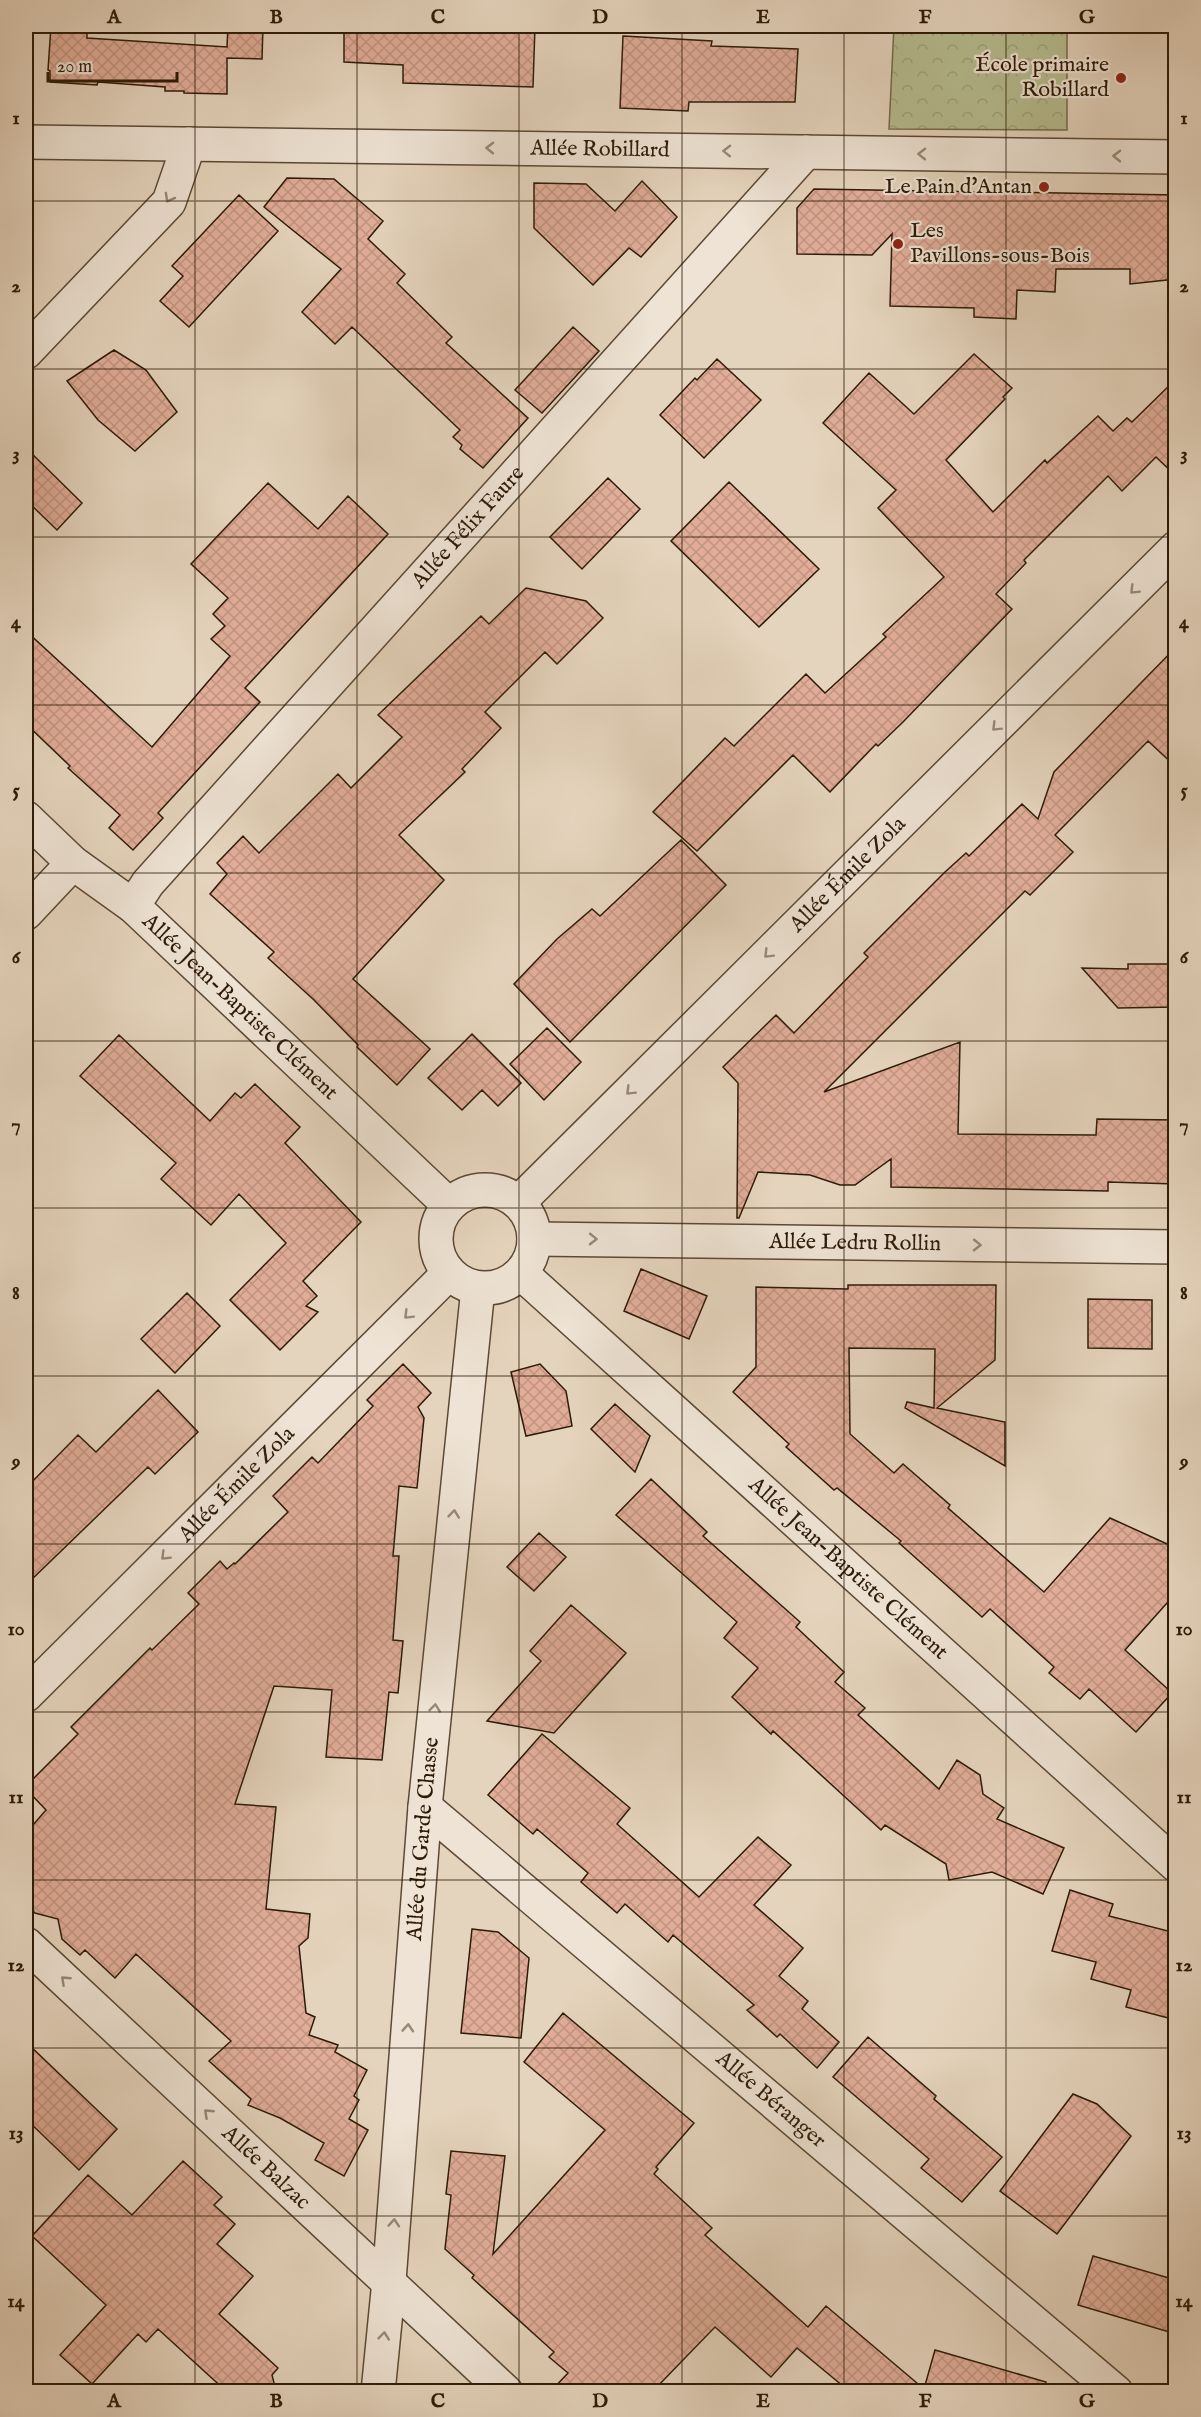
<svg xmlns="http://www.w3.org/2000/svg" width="1201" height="2417" font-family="'IM FELL English',serif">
<defs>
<pattern id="park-crowns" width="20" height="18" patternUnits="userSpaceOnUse" patternTransform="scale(1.5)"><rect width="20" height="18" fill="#b6bc90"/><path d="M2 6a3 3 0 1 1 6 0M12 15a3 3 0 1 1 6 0" fill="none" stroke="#9da17b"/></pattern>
<pattern id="building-cross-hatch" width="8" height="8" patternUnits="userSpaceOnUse" patternTransform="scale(1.5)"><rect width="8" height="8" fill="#e1ad99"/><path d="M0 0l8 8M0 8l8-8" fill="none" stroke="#c19482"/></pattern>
</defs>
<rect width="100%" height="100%" fill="#e5d4bd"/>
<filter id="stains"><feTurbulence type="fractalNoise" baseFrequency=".00333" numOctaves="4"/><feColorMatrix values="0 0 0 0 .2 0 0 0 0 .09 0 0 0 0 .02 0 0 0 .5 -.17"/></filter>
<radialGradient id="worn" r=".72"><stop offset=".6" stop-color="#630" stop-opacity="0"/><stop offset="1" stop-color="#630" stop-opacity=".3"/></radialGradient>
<path fill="url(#park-crowns)" stroke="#726c4c" stroke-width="1.5" d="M 894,26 L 1067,26 L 1067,130 L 889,129 Z"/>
<path fill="url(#building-cross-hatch)" stroke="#2d1b08" stroke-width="1.5" d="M 51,26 L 87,26 L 87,38 L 227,47 L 228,26 L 263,26 L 262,59 L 227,58 L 227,94 L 184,93 L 184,91 L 165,91 L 165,87 L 98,82 L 97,85 L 50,82 L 50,71 L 48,70 Z
M 344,26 L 535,26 L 533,87 L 403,83 L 403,65 L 344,62 Z
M 623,36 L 712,41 L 711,46 L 798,49 L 795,102 L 689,102 L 688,111 L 620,108 Z
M 287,178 L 334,179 L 383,221 L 368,239 L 405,274 L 397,283 L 452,337 L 446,343 L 528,418 L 483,468 L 460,449 L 462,445 L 453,437 L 460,430 L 352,327 L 335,344 L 302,312 L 341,269 L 264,207 Z
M 642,181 L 677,217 L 641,257 L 629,248 L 593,285 L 534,228 L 534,183 L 586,184 L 615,211 Z
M 814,189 L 1176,195 L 1176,279 L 1130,284 L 1130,269 L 1056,269 L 1055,292 L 1017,290 L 1016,319 L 974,317 L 974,308 L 890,306 L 892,234 L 872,255 L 797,254 L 797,208 Z
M 239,195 L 278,231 L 189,327 L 160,301 L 183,276 L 172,266 Z
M 573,327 L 599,351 L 542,413 L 515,390 Z
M 114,350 L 146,370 L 177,412 L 135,451 L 98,420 L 67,381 Z
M 974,354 L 1012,388 L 1003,397 L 1005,399 L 946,460 L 993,512 L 1045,460 L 1047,463 L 1098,416 L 1113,431 L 1127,418 L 1132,422 L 1176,379 L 1176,476 L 1156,457 L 1122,491 L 1108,476 L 1024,560 L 1026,563 L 996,594 L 1012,609 L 903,722 L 878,746 L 876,744 L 830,792 L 793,755 L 697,851 L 653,812 L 725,738 L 734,746 L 806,674 L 825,693 L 886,637 L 883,634 L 944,577 L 878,508 L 896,490 L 823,423 L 869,373 L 914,414 Z
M 717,359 L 761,400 L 704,458 L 660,415 L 695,378 L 697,380 Z
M 26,448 L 82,503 L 57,530 L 26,500 Z
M 608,478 L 640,509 L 582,569 L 550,537 Z
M 729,482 L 819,569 L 759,627 L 671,541 Z
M 268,483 L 318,529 L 348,496 L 388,534 L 245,688 L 260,702 L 158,813 L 163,818 L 133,850 L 109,828 L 120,815 L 68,768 L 70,766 L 26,724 L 26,631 L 152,747 L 230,656 L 211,639 L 225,626 L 213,614 L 228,598 L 191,564 Z
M 526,588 L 586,601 L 603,618 L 557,664 L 545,652 L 485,712 L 501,728 L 462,769 L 465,772 L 399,835 L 444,880 L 353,979 L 430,1049 L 397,1085 L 357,1047 L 358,1045 L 314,1000 L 268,958 L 274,952 L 210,894 L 227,874 L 217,863 L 243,836 L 259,853 L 338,774 L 351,788 L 402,737 L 378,715 L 481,616 L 489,624 Z
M 1176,647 L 1176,767 L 1148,741 L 1055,835 L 1073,852 L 1030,895 L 1025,891 L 824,1092 L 960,1042 L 958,1134 L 1096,1135 L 1097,1119 L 1176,1120 L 1176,1184 L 1108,1182 L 1108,1191 L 891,1187 L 891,1159 L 855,1185 L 840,1185 L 810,1175 L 758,1172 L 739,1218 L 737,1218 L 738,1083 L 723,1067 L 776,1015 L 794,1033 L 868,957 L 864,953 L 945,872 L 966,853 L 969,856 L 1022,804 L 1038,819 L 1054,772 Z
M 681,840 L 726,885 L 570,1042 L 514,984 L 557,939 L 592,909 L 600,916 Z
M 1128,964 L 1176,964 L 1176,1007 L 1118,1008 L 1082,968 L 1128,969 Z
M 547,1028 L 581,1062 L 544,1100 L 510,1064 Z
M 472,1034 L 521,1083 L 498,1106 L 482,1090 L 462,1110 L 428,1078 Z
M 119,1035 L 210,1121 L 235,1093 L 241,1098 L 255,1084 L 300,1127 L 285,1143 L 361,1222 L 303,1281 L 317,1296 L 306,1306 L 318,1312 L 280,1350 L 230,1300 L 286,1243 L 239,1194 L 211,1225 L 161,1179 L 176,1163 L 80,1076 Z
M 641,1269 L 707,1296 L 689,1339 L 624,1311 Z
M 848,1285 L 996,1285 L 995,1360 L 937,1408 L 1005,1422 L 1005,1466 L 905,1408 L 907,1402 L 934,1408 L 935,1349 L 849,1348 L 850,1434 L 894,1473 L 903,1464 L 950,1505 L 948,1508 L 1044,1592 L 1110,1518 L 1176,1548 L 1176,1593 L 1125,1650 L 1172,1693 L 1136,1732 L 1089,1689 L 1080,1699 L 1049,1673 L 1054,1667 L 990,1609 L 982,1617 L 899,1543 L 901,1541 L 837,1488 L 834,1490 L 786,1447 L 789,1444 L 733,1392 L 756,1367 L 756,1287 L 848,1289 Z
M 187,1293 L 220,1326 L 175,1373 L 141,1339 Z
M 1088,1299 L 1152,1300 L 1152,1349 L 1088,1348 Z
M 403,1364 L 431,1393 L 418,1407 L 424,1418 L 417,1488 L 399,1486 L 393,1556 L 399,1556 L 393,1640 L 403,1641 L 398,1693 L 389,1692 L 382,1760 L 326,1757 L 332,1690 L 274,1686 L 235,1804 L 276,1807 L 266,1909 L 310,1914 L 308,1938 L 299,1946 L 306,2013 L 315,2017 L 309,2035 L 338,2045 L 335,2052 L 367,2070 L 354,2096 L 359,2100 L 349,2119 L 368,2130 L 344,2176 L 315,2160 L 324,2143 L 280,2118 L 248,2105 L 251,2099 L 209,2061 L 231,2041 L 136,1954 L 115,1978 L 85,1950 L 80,1955 L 62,1939 L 58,1919 L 35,1913 L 26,1904 L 26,1833 L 46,1810 L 26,1789 L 26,1786 L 78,1734 L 71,1727 L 150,1648 L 152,1650 L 199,1604 L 188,1593 L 220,1561 L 227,1569 L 234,1563 L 235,1564 L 288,1512 L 273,1496 L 312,1457 L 318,1463 L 373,1406 L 367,1400 Z
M 540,1364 L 566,1391 L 572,1426 L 526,1436 L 511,1372 Z
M 158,1390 L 198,1432 L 155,1474 L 148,1467 L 26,1585 L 26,1488 L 78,1435 L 96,1452 Z
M 615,1404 L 650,1436 L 635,1472 L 591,1429 Z
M 651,1479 L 707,1532 L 703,1536 L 800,1622 L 796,1627 L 844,1672 L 835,1682 L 865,1708 L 858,1715 L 939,1789 L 957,1760 L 980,1775 L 983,1794 L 1004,1808 L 997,1819 L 1064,1848 L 1043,1894 L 992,1872 L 949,1880 L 946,1864 L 885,1825 L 881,1830 L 773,1731 L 771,1734 L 732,1697 L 758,1668 L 724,1638 L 737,1622 L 616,1515 Z
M 539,1533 L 566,1557 L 534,1591 L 507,1567 Z
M 571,1605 L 626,1653 L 554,1733 L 487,1721 L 541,1661 L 530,1651 Z
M 542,1734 L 630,1808 L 617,1824 L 699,1897 L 758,1837 L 791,1865 L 754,1905 L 803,1948 L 779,1976 L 808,2001 L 802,2009 L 839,2042 L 817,2068 L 780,2034 L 777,2037 L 747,2010 L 754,2005 L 673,1935 L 668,1942 L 625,1904 L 617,1913 L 581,1882 L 588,1873 L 537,1829 L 533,1834 L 488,1795 Z
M 1070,1890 L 1113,1904 L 1109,1916 L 1176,1933 L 1176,2020 L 1126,2007 L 1131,1990 L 1091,1979 L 1096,1962 L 1052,1951 Z
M 472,1929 L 498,1932 L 529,1958 L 521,2038 L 461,2033 Z
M 563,2013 L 694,2123 L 656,2167 L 658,2169 L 654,2174 L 712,2228 L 705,2235 L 808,2327 L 826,2306 L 924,2389 L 935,2350 L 1046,2382 L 1045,2391 L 849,2391 L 797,2348 L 771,2377 L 715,2327 L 653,2391 L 551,2391 L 568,2373 L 549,2357 L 554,2352 L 472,2278 L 474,2275 L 445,2249 L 451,2195 L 446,2194 L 451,2151 L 505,2156 L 493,2254 L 605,2130 L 524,2062 Z
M 868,2037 L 936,2096 L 934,2099 L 1002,2157 L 962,2202 L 921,2168 L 929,2159 L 833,2077 Z
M 26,2042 L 117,2129 L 79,2170 L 26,2119 Z
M 1073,2094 L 1097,2104 L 1131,2136 L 1057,2234 L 1000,2191 Z
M 183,2161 L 222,2197 L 214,2205 L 235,2224 L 217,2244 L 253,2276 L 219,2314 L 278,2368 L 272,2375 L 276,2391 L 226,2391 L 158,2329 L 146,2342 L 138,2334 L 92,2384 L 60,2355 L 106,2305 L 32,2236 L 88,2175 L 132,2215 Z
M 1093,2256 L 1176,2280 L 1176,2334 L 1078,2305 Z"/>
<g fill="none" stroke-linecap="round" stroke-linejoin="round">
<defs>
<g id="minor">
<path id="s1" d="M 26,142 L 1176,157"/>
<path d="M 26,352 L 169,202 L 189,144"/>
<path id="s2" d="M 26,818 L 73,863 L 133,906 L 448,1204"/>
<path id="s3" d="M 133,906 L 148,883 L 806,152"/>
<path d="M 26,913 L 73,863"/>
<circle cx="485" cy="1239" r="49"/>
<path id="s4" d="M 519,1202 L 1176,548"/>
<path id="s5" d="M 534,1239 L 1176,1247"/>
<path id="s6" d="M 521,1273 L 1176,1865"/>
<path id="s7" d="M 26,1695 L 449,1273"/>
<path id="s8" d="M 425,1807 L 1116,2392"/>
<path id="s9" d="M 26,1944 L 506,2392"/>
<path id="s10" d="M 378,2392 L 389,2281 L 425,1807 L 478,1288"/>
</g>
</defs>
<use href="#minor" stroke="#5b4935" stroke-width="36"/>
<use href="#minor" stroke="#eee3d4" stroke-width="33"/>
</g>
<defs><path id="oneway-chevron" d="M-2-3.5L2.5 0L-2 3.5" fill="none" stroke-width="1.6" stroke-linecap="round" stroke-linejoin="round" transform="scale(1.5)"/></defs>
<g stroke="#978978">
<use href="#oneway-chevron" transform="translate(490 148) rotate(-179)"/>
<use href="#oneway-chevron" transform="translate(727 151) rotate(-179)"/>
<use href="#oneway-chevron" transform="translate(922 154) rotate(-179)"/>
<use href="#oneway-chevron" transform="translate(1117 156) rotate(-179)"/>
<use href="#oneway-chevron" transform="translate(169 198) rotate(119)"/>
<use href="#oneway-chevron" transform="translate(1134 590) rotate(135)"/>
<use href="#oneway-chevron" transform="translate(996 727) rotate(135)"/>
<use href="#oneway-chevron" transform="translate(768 954) rotate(135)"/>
<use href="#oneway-chevron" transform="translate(630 1091) rotate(135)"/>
<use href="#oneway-chevron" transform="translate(593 1239) rotate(1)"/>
<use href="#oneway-chevron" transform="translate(977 1245) rotate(1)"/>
<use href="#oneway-chevron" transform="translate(408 1315) rotate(135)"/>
<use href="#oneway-chevron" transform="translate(454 1514) rotate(-84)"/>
<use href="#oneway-chevron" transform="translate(165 1556) rotate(135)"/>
<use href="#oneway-chevron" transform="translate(435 1708) rotate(-84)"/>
<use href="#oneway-chevron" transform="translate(65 1980) rotate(-137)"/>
<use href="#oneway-chevron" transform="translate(408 2028) rotate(-86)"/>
<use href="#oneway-chevron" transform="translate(208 2113) rotate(-137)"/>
<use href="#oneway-chevron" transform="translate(394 2223) rotate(-86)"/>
<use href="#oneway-chevron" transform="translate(384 2336) rotate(-84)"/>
</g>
<path fill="none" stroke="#2d1b08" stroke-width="1.5" stroke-opacity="0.55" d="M 195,26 L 195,2392M 357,26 L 357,2392M 519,26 L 519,2392M 682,26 L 682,2392M 844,26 L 844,2392M 1006,26 L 1006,2392M 26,201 L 1176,201M 26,369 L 1176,369M 26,537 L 1176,537M 26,705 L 1176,705M 26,873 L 1176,873M 26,1041 L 1176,1041M 26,1208 L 1176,1208M 26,1376 L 1176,1376M 26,1544 L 1176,1544M 26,1712 L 1176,1712M 26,1880 L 1176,1880M 26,2048 L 1176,2048M 26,2216 L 1176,2216"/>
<g fill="#8f2418" stroke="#eee3d4" stroke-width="2">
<circle cx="1121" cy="78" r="6"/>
<circle cx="1044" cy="187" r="6"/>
<circle cx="898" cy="244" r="6"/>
</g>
<g text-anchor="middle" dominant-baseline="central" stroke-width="4.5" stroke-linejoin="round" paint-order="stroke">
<g font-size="22" fill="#2d1b08" stroke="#eee3d4" text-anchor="end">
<text x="1109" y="65">École primaire<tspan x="1109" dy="25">Robillard</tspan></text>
<text x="1032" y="187">Le Pain d'Antan</text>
<text x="910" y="231" text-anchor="start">Les<tspan x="910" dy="25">Pavillons-sous-Bois</tspan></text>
</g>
<g font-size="22" fill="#2d1b08" stroke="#eee3d4">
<text stroke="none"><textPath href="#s1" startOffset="574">Allée Robillard</textPath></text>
<text stroke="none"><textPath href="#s3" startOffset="506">Allée Félix Faure</textPath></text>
<text stroke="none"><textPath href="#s4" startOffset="464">Allée Émile Zola</textPath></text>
<text stroke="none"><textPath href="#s2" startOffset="286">Allée Jean-Baptiste Clément</textPath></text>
<text stroke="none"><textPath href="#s5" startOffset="321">Allée Ledru Rollin</textPath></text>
<text stroke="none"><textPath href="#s7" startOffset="298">Allée Émile Zola</textPath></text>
<text stroke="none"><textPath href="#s6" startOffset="441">Allée Jean-Baptiste Clément</textPath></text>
<text stroke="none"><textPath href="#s10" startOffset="555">Allée du Garde Chasse</textPath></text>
<text stroke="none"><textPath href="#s8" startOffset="453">Allée Béranger</textPath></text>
<text stroke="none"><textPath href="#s9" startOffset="328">Allée Balzac</textPath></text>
</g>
</g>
<rect width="1201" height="2417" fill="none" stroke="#e5d4bd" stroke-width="66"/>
<path d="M48 72v9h129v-9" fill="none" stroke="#2d1b08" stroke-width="3"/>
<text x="57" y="72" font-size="18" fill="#2d1b08" stroke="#eee3d4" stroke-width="4.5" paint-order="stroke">20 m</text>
<rect x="33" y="33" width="1135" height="2351" fill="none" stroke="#2d1b08" stroke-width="2"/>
<g font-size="20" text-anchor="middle" font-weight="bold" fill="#2d1b08">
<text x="114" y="23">A</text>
<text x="276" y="23">B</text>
<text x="438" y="23">C</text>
<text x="600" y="23">D</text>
<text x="763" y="23">E</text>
<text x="925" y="23">F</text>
<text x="1087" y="23">G</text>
<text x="16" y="124">1</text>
<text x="1184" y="124">1</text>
<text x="16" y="292">2</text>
<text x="1184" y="292">2</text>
<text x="16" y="460">3</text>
<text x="1184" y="460">3</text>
<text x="16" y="628">4</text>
<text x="1184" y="628">4</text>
<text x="16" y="796">5</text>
<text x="1184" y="796">5</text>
<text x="16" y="963">6</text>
<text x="1184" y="963">6</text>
<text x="16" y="1131">7</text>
<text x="1184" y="1131">7</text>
<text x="16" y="1299">8</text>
<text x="1184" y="1299">8</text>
<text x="16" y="1467">9</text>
<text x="1184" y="1467">9</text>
<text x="16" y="1635">10</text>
<text x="1184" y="1635">10</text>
<text x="16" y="1803">11</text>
<text x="1184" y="1803">11</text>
<text x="16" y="1971">12</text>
<text x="1184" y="1971">12</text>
<text x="16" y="2139">13</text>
<text x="1184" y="2139">13</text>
<text x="16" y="2307">14</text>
<text x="1184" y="2307">14</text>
<text x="114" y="2407">A</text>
<text x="276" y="2407">B</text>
<text x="438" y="2407">C</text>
<text x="600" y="2407">D</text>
<text x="763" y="2407">E</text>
<text x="925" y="2407">F</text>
<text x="1087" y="2407">G</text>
</g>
<rect width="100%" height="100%" filter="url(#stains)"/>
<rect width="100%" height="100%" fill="url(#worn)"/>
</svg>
